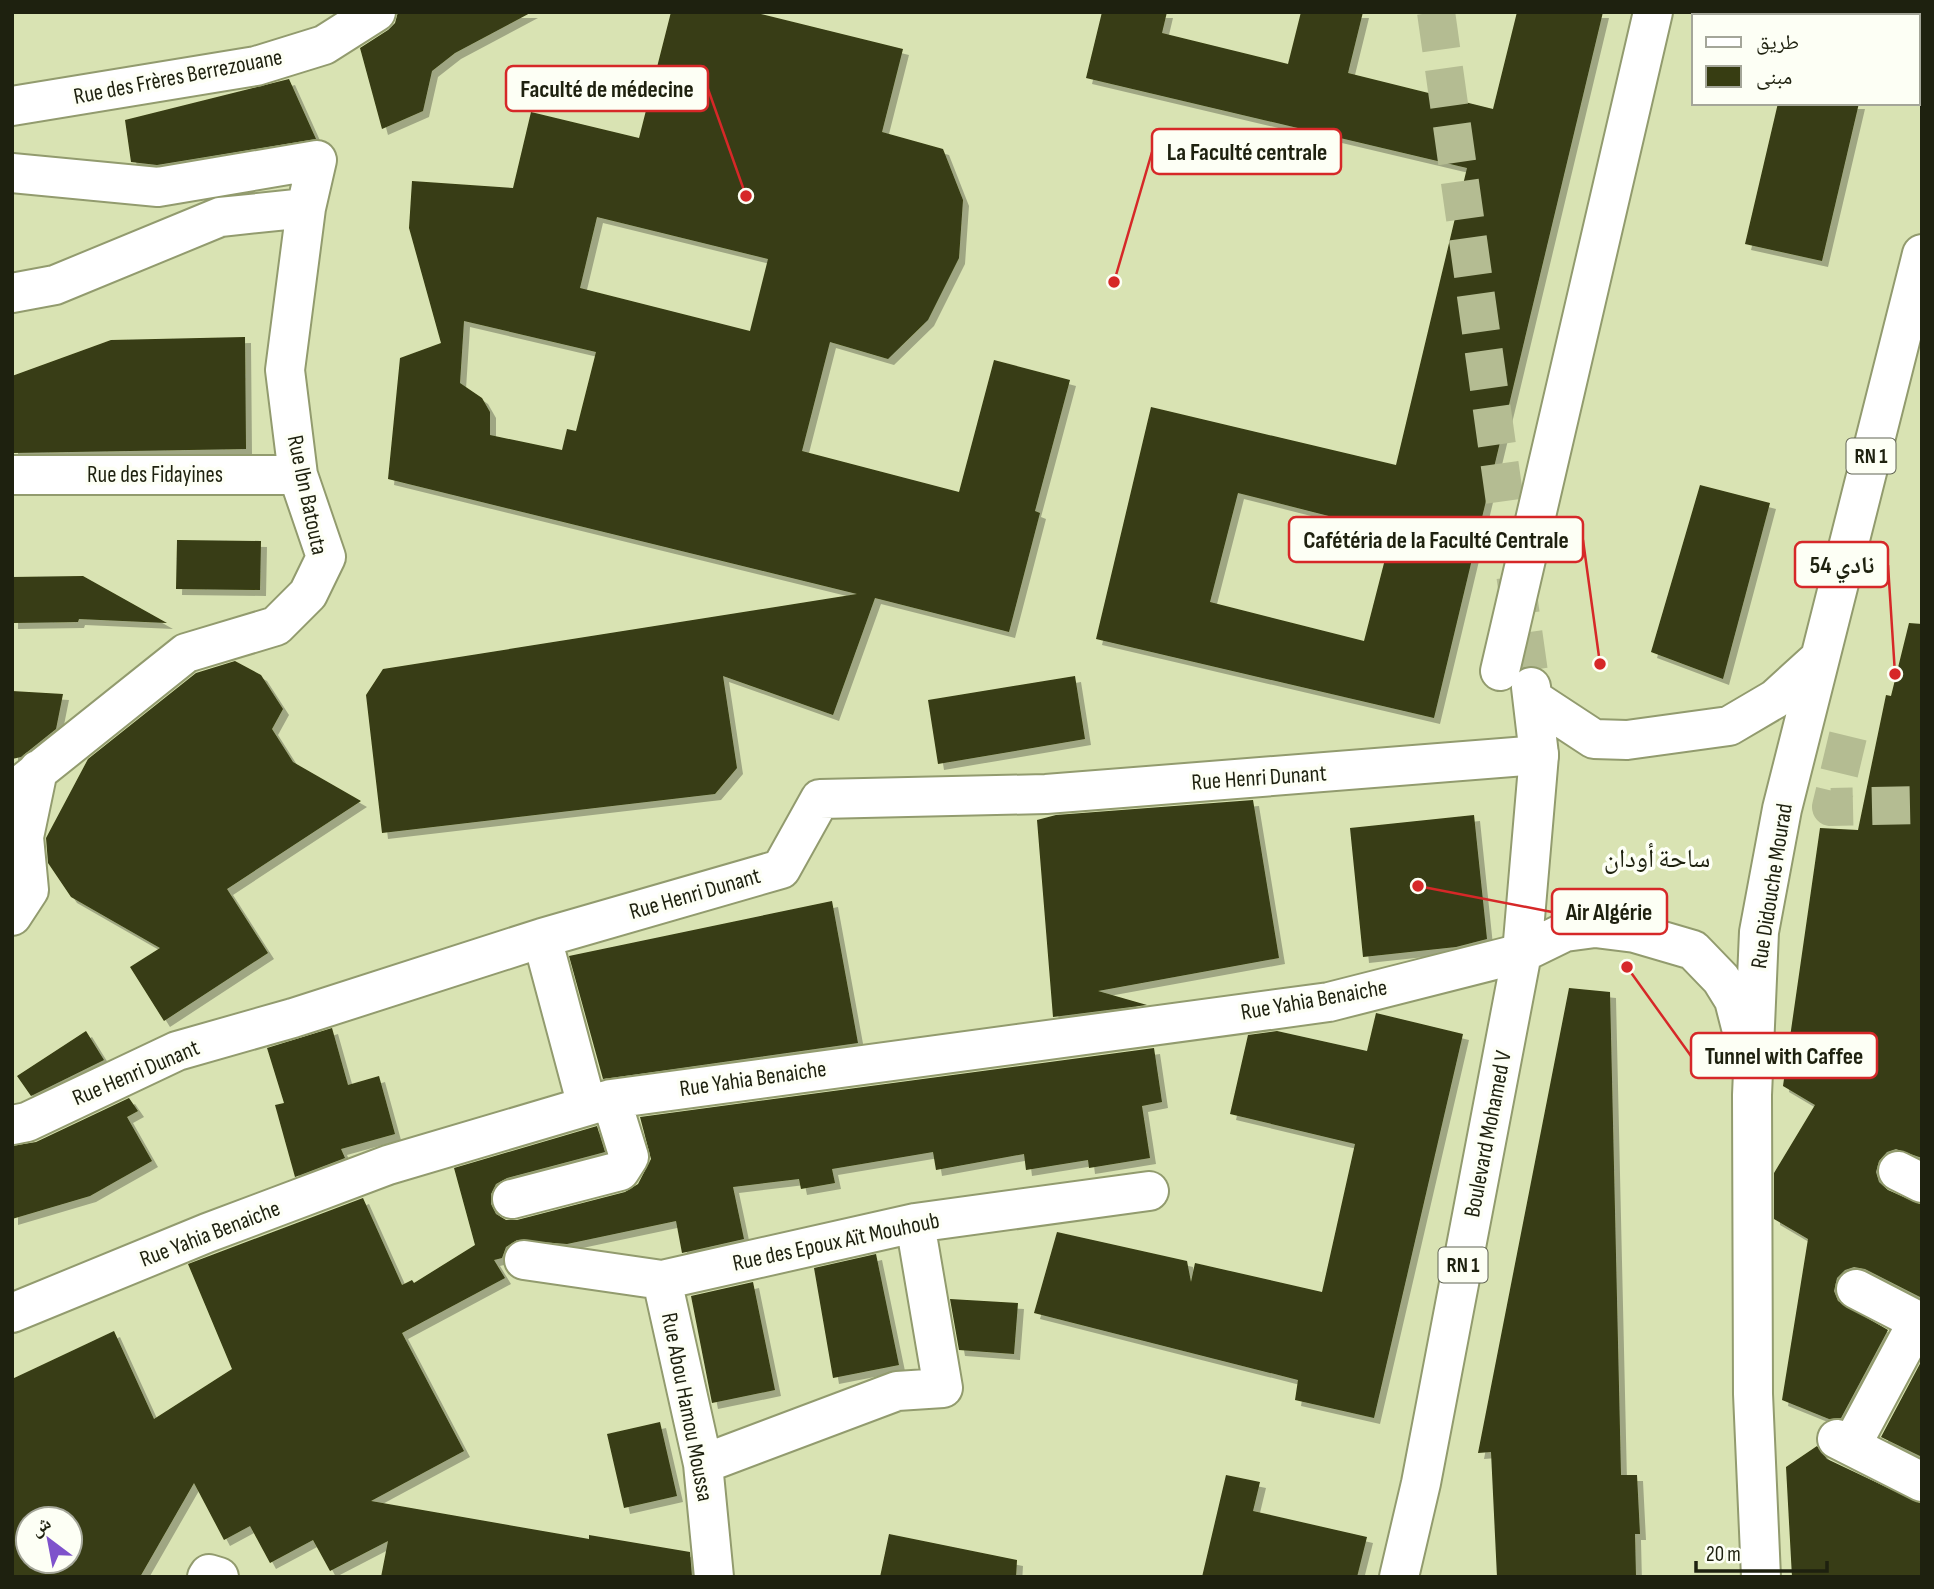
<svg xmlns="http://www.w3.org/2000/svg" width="1934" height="1589" font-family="'Sofia Sans Condensed','Noto Naskh Arabic',sans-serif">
<defs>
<filter id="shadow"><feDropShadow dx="6" dy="6" stdDeviation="0" flood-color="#0004"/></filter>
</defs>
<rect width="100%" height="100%" fill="#d9e3b3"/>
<path fill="#373d12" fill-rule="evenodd" filter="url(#shadow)" d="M 398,12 L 532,12 L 455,53 L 432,71 L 423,111 L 382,129 L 360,48 L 388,30 L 395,23 Z
M 671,12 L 753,12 L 903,49 L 882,132 L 943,149 L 963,200 L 959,258 L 928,320 L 888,359 L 830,342 L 802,451 L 959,492 L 994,360 L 1070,380 L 1035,511 L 1040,513 L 1009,632 L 875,598 L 833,715 L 723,676 L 737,768 L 715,794 L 382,833 L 366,695 L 383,669 L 857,594 L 388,479 L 400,358 L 441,343 L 409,228 L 412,181 L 513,188 L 531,112 L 639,138 ZM 597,217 L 768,259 L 750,331 L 580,288 ZM 464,321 L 596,352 L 576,431 L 567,429 L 562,450 L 490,435 L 490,412 L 482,398 L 460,383 Z
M 1102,12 L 1167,12 L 1162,33 L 1288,64 L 1301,12 L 1363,12 L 1348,73 L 1493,109 L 1517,12 L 1603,12 L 1434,718 L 1096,639 L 1151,407 L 1396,465 L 1467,168 L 1086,78 ZM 1238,493 L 1392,532 L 1364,641 L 1210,602 Z
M 289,79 L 316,139 L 157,165 L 131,162 L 125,120 Z
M 1778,103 L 1859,103 L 1822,261 L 1745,244 Z
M 245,337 L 246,449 L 12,453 L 12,376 L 111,340 Z
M 1700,485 L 1770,503 L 1723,679 L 1651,652 Z
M 177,540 L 261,541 L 260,590 L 176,589 Z
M 83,576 L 167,623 L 79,619 L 78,622 L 12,623 L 12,577 Z
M 1909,623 L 1922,624 L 1922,1158 L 1896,1149 L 1887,1152 L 1879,1161 L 1876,1172 L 1879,1182 L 1888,1190 L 1922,1205 L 1922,1298 L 1865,1269 L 1854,1267 L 1845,1270 L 1837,1278 L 1834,1291 L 1838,1301 L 1888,1330 L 1841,1418 L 1829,1419 L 1782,1400 L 1808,1239 L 1774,1219 L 1774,1173 L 1815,1105 L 1783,1086 L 1820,828 L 1858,830 L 1886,695 L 1891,696 Z
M 235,661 L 261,675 L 283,709 L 272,729 L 293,762 L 361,801 L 227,889 L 268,953 L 164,1021 L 130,967 L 160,948 L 71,897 L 48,863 L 46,838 L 88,759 L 196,673 Z
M 1075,676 L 1085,739 L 938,764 L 928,700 Z
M 12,691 L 63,694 L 56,729 L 21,757 L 12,759 Z
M 1253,800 L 1279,958 L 1098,991 L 1147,1005 L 1053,1017 L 1037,820 L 1056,815 Z
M 1474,815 L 1487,939 L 1456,947 L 1363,957 L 1350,828 Z
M 832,901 L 858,1043 L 603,1079 L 569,956 Z
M 1569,988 L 1610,992 L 1621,1475 L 1637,1475 L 1640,1534 L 1635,1534 L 1636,1577 L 1497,1577 L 1491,1452 L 1478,1453 Z
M 1376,1013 L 1463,1034 L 1374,1418 L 1295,1400 L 1298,1380 L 1034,1313 L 1057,1232 L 1187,1261 L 1191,1282 L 1195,1263 L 1322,1292 L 1355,1144 L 1230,1114 L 1248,1035 L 1277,1031 L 1367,1051 Z
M 332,1028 L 348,1085 L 379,1076 L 395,1134 L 341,1149 L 345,1158 L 295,1177 L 275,1105 L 284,1103 L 267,1048 Z
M 86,1031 L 104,1060 L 31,1096 L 17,1076 Z
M 1154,1048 L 1162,1102 L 1142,1106 L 1150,1158 L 1089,1168 L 1088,1160 L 1026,1170 L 1024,1154 L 936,1170 L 933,1152 L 832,1169 L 835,1183 L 801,1189 L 799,1179 L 733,1187 L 744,1239 L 682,1253 L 676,1221 L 567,1244 L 517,1240 L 506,1247 L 502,1258 L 494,1260 L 505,1278 L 402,1333 L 464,1451 L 371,1501 L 589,1539 L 589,1535 L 690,1552 L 692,1577 L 381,1577 L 388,1541 L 330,1571 L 313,1540 L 270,1563 L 250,1526 L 224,1540 L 194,1483 L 140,1577 L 12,1577 L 12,1379 L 114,1331 L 154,1419 L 232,1369 L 188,1264 L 363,1198 L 402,1285 L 412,1280 L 414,1283 L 475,1245 L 454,1168 L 597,1126 L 605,1152 L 507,1178 L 496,1184 L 491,1194 L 491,1204 L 496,1214 L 506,1220 L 517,1220 L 625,1192 L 638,1184 L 651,1159 L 640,1117 ZM 28,1519 L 70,1519 L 70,1561 L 28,1561 Z
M 129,1098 L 138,1111 L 127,1117 L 152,1161 L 90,1196 L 12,1219 L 12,1146 L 36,1142 Z
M 876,1254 L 899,1365 L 833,1378 L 814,1268 Z
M 753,1282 L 775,1390 L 712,1403 L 691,1296 Z
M 950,1299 L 1018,1303 L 1014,1354 L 959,1350 Z
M 1922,1360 L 1922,1457 L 1881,1437 Z
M 660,1422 L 677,1496 L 624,1508 L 607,1434 Z
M 1817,1446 L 1827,1459 L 1922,1504 L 1922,1577 L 1792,1577 L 1786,1467 Z
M 1226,1475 L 1260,1482 L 1253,1511 L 1367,1537 L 1357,1577 L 1202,1577 Z
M 889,1534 L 1017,1560 L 1016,1577 L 880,1577 Z"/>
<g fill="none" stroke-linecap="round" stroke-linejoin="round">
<path stroke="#b4bc92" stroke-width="38" stroke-dasharray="38 19" stroke-linecap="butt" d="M 1848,736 L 1831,807 L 1922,805"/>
<path stroke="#b4bc92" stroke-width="38" stroke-dasharray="38 19" stroke-linecap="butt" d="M 1436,12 L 1531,687"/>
<defs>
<path id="minor" d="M 12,106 L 256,66 L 324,45 L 376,12
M 12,173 L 158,187 L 317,160 L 306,208 L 220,217 L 55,285 L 12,293
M 12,475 L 298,475
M 1500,671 L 1653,12
M 12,792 L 186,653 L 276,626 L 308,594 L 326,557 L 298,475 L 285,370 L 306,208
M 12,916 L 29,890 L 24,837 L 38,770
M 542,938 L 587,1106
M 12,1125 L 27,1122 L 177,1051 L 293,1018 L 542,938 L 781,869 L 820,799 L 1046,794 L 1539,755
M 1898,1171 L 1922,1183
M 512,1199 L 620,1171 L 629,1157 L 611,1099
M 524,1260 L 662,1280 L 915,1223 L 1149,1191
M 662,1280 L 703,1464 L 714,1577
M 12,1313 L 207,1233 L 388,1165 L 611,1099 L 1329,1002 L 1522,953
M 1837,1439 L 1922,1482
M 1851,1446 L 1918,1321 L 1856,1289
M 703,1464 L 897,1391 L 943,1388 L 915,1223
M 207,1577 L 209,1574 L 219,1577"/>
<path id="major" d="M 1533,699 L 1594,739 L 1627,740 L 1729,726 L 1775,699 L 1820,658
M 1522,953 L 1565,932 L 1595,928 L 1635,933 L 1693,950 L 1721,979 L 1734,1000 L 1745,1043
M 1399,1577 L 1421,1483 L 1522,953 L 1539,755 L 1531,687
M 1761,1577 L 1753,1394 L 1752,1095 L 1759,932 L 1782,809 L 1922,254"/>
</defs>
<use href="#minor" stroke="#929b6e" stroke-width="42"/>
<use href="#major" stroke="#929b6e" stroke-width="42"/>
<use href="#minor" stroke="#fff" stroke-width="38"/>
<use href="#major" stroke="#fff" stroke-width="38"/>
</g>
<g text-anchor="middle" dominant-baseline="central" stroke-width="7" stroke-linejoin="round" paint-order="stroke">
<g fill="#fdfff5" stroke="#616454" stroke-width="2">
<rect x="1846.5" y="438.5" width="49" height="35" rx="5"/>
<rect x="1438.5" y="1247.5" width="49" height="35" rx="5"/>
</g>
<g font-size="21" font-weight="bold" fill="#1e210f">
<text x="1871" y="456">RN 1</text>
<text x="1463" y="1265">RN 1</text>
</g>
<g font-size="23" fill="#1e210f" stroke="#fdfff5">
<text transform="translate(178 77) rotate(-11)">Rue des Frères Berrezouane</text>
<text x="155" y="475">Rue des Fidayines</text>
<text transform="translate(307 495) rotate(78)">Rue Ibn Batouta</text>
<text transform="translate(1259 778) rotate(-4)">Rue Henri Dunant</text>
<text transform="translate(1772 886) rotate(-81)">Rue Didouche Mourad</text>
<text transform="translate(695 894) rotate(-16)">Rue Henri Dunant</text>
<text transform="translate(1314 1000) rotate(-10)">Rue Yahia Benaiche</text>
<text transform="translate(136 1073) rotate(-23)">Rue Henri Dunant</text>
<text transform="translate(753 1079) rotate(-8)">Rue Yahia Benaiche</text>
<text transform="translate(1488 1134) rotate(-79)">Boulevard Mohamed V</text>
<text transform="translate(210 1234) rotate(-21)">Rue Yahia Benaiche</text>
<text transform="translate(836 1242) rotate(-12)">Rue des Epoux Aït Mouhoub</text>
<text transform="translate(687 1407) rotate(79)">Rue Abou Hamou Moussa</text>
</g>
<g font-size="26" fill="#1e210f" stroke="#fdfff5">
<text x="1657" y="859">ساحة أودان</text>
</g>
</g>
<path fill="none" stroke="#d62828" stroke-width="2.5" d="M746 196L708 89M1114 282L1152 152M1600 664L1583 540M1895 674L1888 565M1418 886L1552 912M1627 967L1691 1056"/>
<g fill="#d62828" stroke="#fdfff5" stroke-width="2.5">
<circle cx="746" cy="196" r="7"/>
<circle cx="1114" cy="282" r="7"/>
<circle cx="1600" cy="664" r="7"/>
<circle cx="1895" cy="674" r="7"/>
<circle cx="1418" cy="886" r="7"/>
<circle cx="1627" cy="967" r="7"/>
</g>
<g fill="#fdfff5" stroke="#d62828" stroke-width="2.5">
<rect x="506" y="66" width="202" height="45" rx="7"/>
<rect x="1152" y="129" width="189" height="45" rx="7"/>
<rect x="1289" y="517" width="294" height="45" rx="7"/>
<rect x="1795" y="542" width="93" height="45" rx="7"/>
<rect x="1552" y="889" width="115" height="45" rx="7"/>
<rect x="1691" y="1033" width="186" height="45" rx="7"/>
</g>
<g font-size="24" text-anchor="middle" font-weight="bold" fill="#1e210f">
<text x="607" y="97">Faculté de médecine</text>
<text x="1247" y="160">La Faculté centrale</text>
<text x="1436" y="548">Cafétéria de la Faculté Centrale</text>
<text x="1842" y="573">نادي 54</text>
<text x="1609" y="920">Air Algérie</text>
<text x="1784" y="1064">Tunnel with Caffee</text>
</g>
<rect width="1934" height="1589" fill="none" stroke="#1e210f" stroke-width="28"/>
<rect x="1692" y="14" width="228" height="91" fill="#fdfff5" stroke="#a4a699" stroke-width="2"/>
<rect x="1706" y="37" width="35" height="10" fill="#ffffff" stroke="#a4a699" stroke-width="2"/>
<text x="1756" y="49" font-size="21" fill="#1e210f">طريق</text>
<rect x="1706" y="66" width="35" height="21" fill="#373d12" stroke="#a4a699" stroke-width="2"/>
<text x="1756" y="84" font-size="21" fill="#1e210f">مبنى</text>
<g transform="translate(49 1540) rotate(328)"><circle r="33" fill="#fdfff5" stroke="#a4a699" stroke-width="2"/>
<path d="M0-5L12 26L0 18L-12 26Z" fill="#7e52cb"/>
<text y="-10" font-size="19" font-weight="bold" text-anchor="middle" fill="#1e210f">ش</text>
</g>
<path d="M1696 1561v10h131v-10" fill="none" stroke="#1e210f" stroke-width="3.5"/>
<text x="1706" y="1561" font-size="21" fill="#1e210f" stroke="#fdfff5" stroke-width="5" paint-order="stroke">20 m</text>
</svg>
